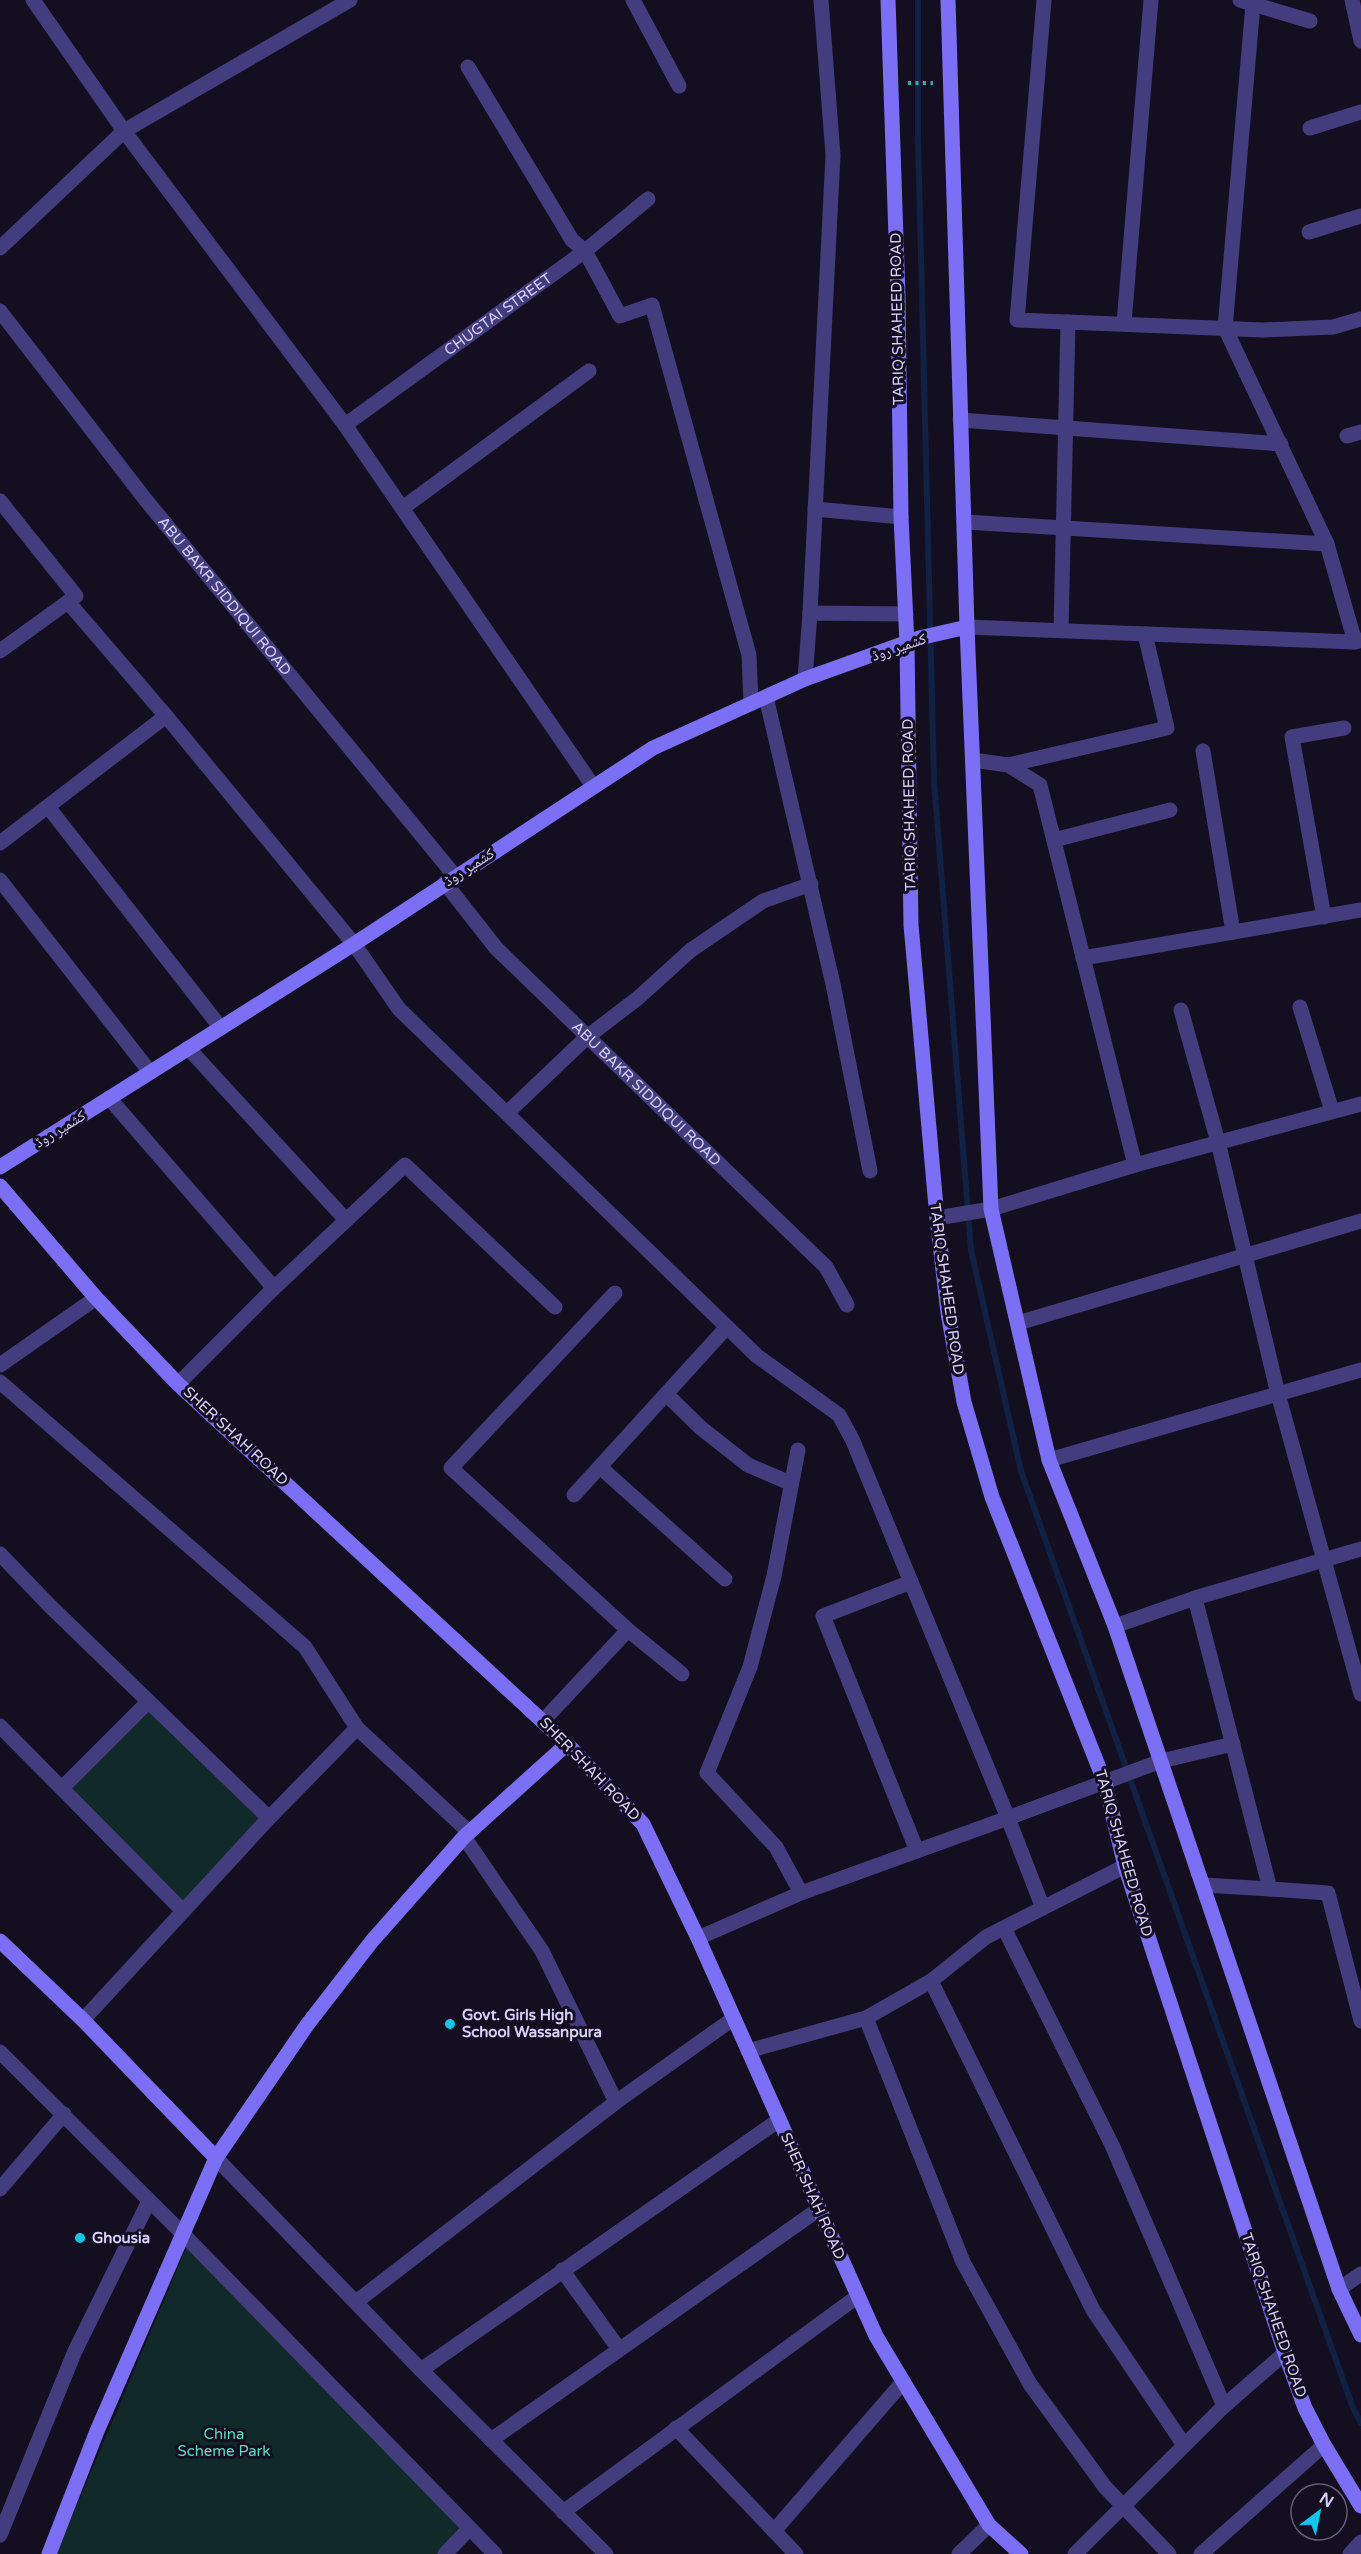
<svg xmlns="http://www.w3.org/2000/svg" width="1361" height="2554" font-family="'Varela Round','Noto Naskh Arabic',sans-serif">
<rect width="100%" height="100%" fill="#130f21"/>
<path fill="#12292a" d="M 148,1702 L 269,1818 L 183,1911 L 62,1788 Z
M 187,2246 L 469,2529 L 445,2554 L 56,2554 Z"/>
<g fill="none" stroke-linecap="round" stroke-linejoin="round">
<path stroke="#112143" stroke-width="6" d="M 918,0 L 918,137 L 934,781 L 971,1250 L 1021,1471 L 1353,2408 L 1361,2423"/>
<path stroke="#36abab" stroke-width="4" stroke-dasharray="3 4.5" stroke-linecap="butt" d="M 908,83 L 933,83"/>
<g stroke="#433d7d" stroke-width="15">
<path d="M 33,0 L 124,131 L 345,425 L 593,786"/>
<path d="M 633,0 L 679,86"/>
<path d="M 1044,0 L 1017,320 L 1263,330 L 1333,327 L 1361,319"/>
<path d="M 1240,0 L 1253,4 L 1225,328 L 1327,544 L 1355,642"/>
<path d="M 1352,0 L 1361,41"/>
<path d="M 1253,4 L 1310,21"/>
<path d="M 468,67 L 572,240 L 585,251 L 620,316 L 652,305 L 749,655 L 751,704"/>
<path d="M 1310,128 L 1361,112"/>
<path d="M 1309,232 L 1361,216"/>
<path d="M 0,248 L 124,131 L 350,0"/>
<path id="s1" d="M 0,311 L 145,499 L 455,876"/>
<path d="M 1124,323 L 1151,0"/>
<path d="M 960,420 L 1281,444"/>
<path id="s2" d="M 345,425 L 585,251 L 648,199"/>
<path d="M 1347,436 L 1361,432"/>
<path d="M 0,501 L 76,596 L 0,651"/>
<path d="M 404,507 L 589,371"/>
<path d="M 815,509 L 901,517"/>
<path d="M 965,522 L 1327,544"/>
<path d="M 810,613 L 833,155 L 821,0"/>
<path d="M 967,627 L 1355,642 L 1361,640"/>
<path d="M 1061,630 L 1068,322"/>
<path d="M 805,679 L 810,613 L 906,614"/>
<path d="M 766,697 L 833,984 L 870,1171"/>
<path d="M 166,716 L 354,944 L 399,1009 L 757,1356 L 839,1415 L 853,1441 L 1008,1818 L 1161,1761 L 1233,1744"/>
<path d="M 1203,751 L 1233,932"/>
<path d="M 973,760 L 1008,765 L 1040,785 L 1135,1165"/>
<path d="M 1008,765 L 1167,728 L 1145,634"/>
<path d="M 49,808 L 221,1028"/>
<path d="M 1054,840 L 1170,810"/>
<path d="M 0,843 L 166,716 L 68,602"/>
<path d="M 0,880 L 150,1072"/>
<path id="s3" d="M 445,883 L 496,948 L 826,1267 L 847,1305"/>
<path d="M 1324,917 L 1292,737 L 1344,728"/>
<path d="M 1083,958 L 1361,910"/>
<path d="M 1300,1007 L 1332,1111"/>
<path d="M 1181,1010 L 1218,1142 L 1278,1394 L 1361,1694"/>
<path d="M 188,1048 L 346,1220"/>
<path d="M 109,1098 L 274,1288 L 178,1384"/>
<path d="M 507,1113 L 587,1037 L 638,998 L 691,950 L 763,901 L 811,884"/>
<path d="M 937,1218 L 991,1209 L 1135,1165 L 1361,1104"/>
<path d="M 274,1288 L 405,1165 L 555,1307"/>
<path d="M 615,1293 L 451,1468 L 628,1630"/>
<path d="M 1018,1323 L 1361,1221"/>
<path d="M 0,1365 L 96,1298"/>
<path d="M 0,1382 L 305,1647 L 357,1728 L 469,1832"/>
<path d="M 666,1394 L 701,1428 L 748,1465 L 790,1483"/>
<path d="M 1049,1460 L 1361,1370"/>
<path d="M 600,1467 L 725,1579"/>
<path d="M 574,1495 L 727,1327"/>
<path d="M 0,1554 L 50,1606 L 269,1818"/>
<path d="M 911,1582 L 823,1616 L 917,1851"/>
<path d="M 1195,1598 L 1270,1889 L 1328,1893 L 1361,2021"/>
<path d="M 1115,1626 L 1195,1598 L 1361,1549"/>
<path d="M 543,1721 L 628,1630 L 682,1674"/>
<path d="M 0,1726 L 183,1911"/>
<path d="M 62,1788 L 148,1702"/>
<path d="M 1204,1885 L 1270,1889"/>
<path d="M 801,1893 L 1008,1818 L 1043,1908"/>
<path d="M 1004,1928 L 1112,2145 L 1224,2406"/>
<path d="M 698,1938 L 801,1893 L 776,1847 L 707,1773 L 750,1667 L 774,1576 L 798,1450"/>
<path d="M 931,1981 L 1093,2310 L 1184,2445"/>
<path d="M 866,2018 L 963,2262 L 1030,2384 L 1105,2487 L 1169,2554"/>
<path d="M 83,2020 L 269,1818 L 357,1728"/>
<path d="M 748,2051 L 866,2018 L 931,1981 L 986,1937 L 1125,1866"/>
<path d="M 0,2052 L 183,2234 L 495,2554"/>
<path d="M 616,2102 L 734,2018"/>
<path d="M 216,2158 L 421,2370 L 606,2554"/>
<path d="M 0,2189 L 64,2114"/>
<path d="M 562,2270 L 619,2349"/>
<path d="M 1339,2289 L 1361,2274"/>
<path d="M 356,2302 L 616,2102 L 542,1951 L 464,1837"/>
<path d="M 421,2370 L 779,2120"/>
<path d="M 676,2428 L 796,2554"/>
<path d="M 491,2440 L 819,2209"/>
<path d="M 563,2512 L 858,2296"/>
<path d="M 774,2531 L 903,2382"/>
<path d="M 0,2535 L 75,2351 L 149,2201"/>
<path d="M 445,2554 L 469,2529"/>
<path d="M 959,2554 L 989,2525"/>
<path d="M 1075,2554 L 1224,2406 L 1285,2353"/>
<path d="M 1201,2554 L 1324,2445"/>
<path d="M 1350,2554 L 1361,2542"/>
</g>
<path stroke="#7b6ff6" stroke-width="15" d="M 888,0 L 898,297 L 901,517 L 907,644 L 911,925 L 937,1218 L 948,1313 L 964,1402 L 992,1497 L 1105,1783 L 1125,1866 L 1285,2353 L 1305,2408 L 1324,2445 L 1361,2506
M 948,0 L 967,627 L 991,1209 L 1049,1460 L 1115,1626 L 1339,2289 L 1361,2335
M 0,1167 L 354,944 L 653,748 L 805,679 L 919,638 L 967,627
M 0,1186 L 96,1298 L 178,1384 L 567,1744 L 643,1824 L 698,1938 L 876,2336 L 989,2525 L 1021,2554
M 0,1941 L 83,2020 L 216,2158
M 49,2554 L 97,2431 L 216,2158 L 307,2025 L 372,1941 L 464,1837 L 567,1744"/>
</g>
<g fill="#0fc6ea" stroke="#130f21" stroke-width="2">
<circle cx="450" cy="2024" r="6"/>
<circle cx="80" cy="2238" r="6"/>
</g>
<g text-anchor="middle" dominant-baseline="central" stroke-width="6" stroke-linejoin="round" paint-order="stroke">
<g font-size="15" fill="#d9d1fc" stroke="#130f21">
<text stroke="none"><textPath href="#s2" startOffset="189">CHUGTAI STREET</textPath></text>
<text transform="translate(897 319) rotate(-91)">TARIQ SHAHEED ROAD</text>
<text stroke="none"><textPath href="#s1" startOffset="363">ABU BAKR SIDDIQUI ROAD</textPath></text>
<text transform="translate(899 647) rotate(-19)">کشمیر روڈ</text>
<text transform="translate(909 805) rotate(-91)">TARIQ SHAHEED ROAD</text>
<text transform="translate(469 867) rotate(-33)">کشمیر روڈ</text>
<text stroke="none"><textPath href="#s3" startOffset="292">ABU BAKR SIDDIQUI ROAD</textPath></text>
<text transform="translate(60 1129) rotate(-32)">کشمیر روڈ</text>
<text transform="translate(947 1289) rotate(82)">TARIQ SHAHEED ROAD</text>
<text transform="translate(236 1436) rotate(43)">SHER SHAH ROAD</text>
<text transform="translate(590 1769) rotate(46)">SHER SHAH ROAD</text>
<text transform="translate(1124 1853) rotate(74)">TARIQ SHAHEED ROAD</text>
<text transform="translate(813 2196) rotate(66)">SHER SHAH ROAD</text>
<text transform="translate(1274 2315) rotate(71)">TARIQ SHAHEED ROAD</text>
</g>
<g font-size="15" font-weight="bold" fill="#d9d1fc" stroke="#130f21" text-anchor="start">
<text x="462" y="2015">Govt. Girls High<tspan x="462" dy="17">School Wassanpura</tspan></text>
<text x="92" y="2238">Ghousia</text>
</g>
<g font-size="15" fill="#62d7c1" stroke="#130f21">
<text x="224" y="2434">China<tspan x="224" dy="17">Scheme Park</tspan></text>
</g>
</g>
<g transform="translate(1319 2512) rotate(32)"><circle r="28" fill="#130f21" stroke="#625d79" stroke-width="1.5"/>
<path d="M0-4.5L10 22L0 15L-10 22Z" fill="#0fc6ea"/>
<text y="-9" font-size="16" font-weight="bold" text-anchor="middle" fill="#d9d1fc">N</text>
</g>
</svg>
